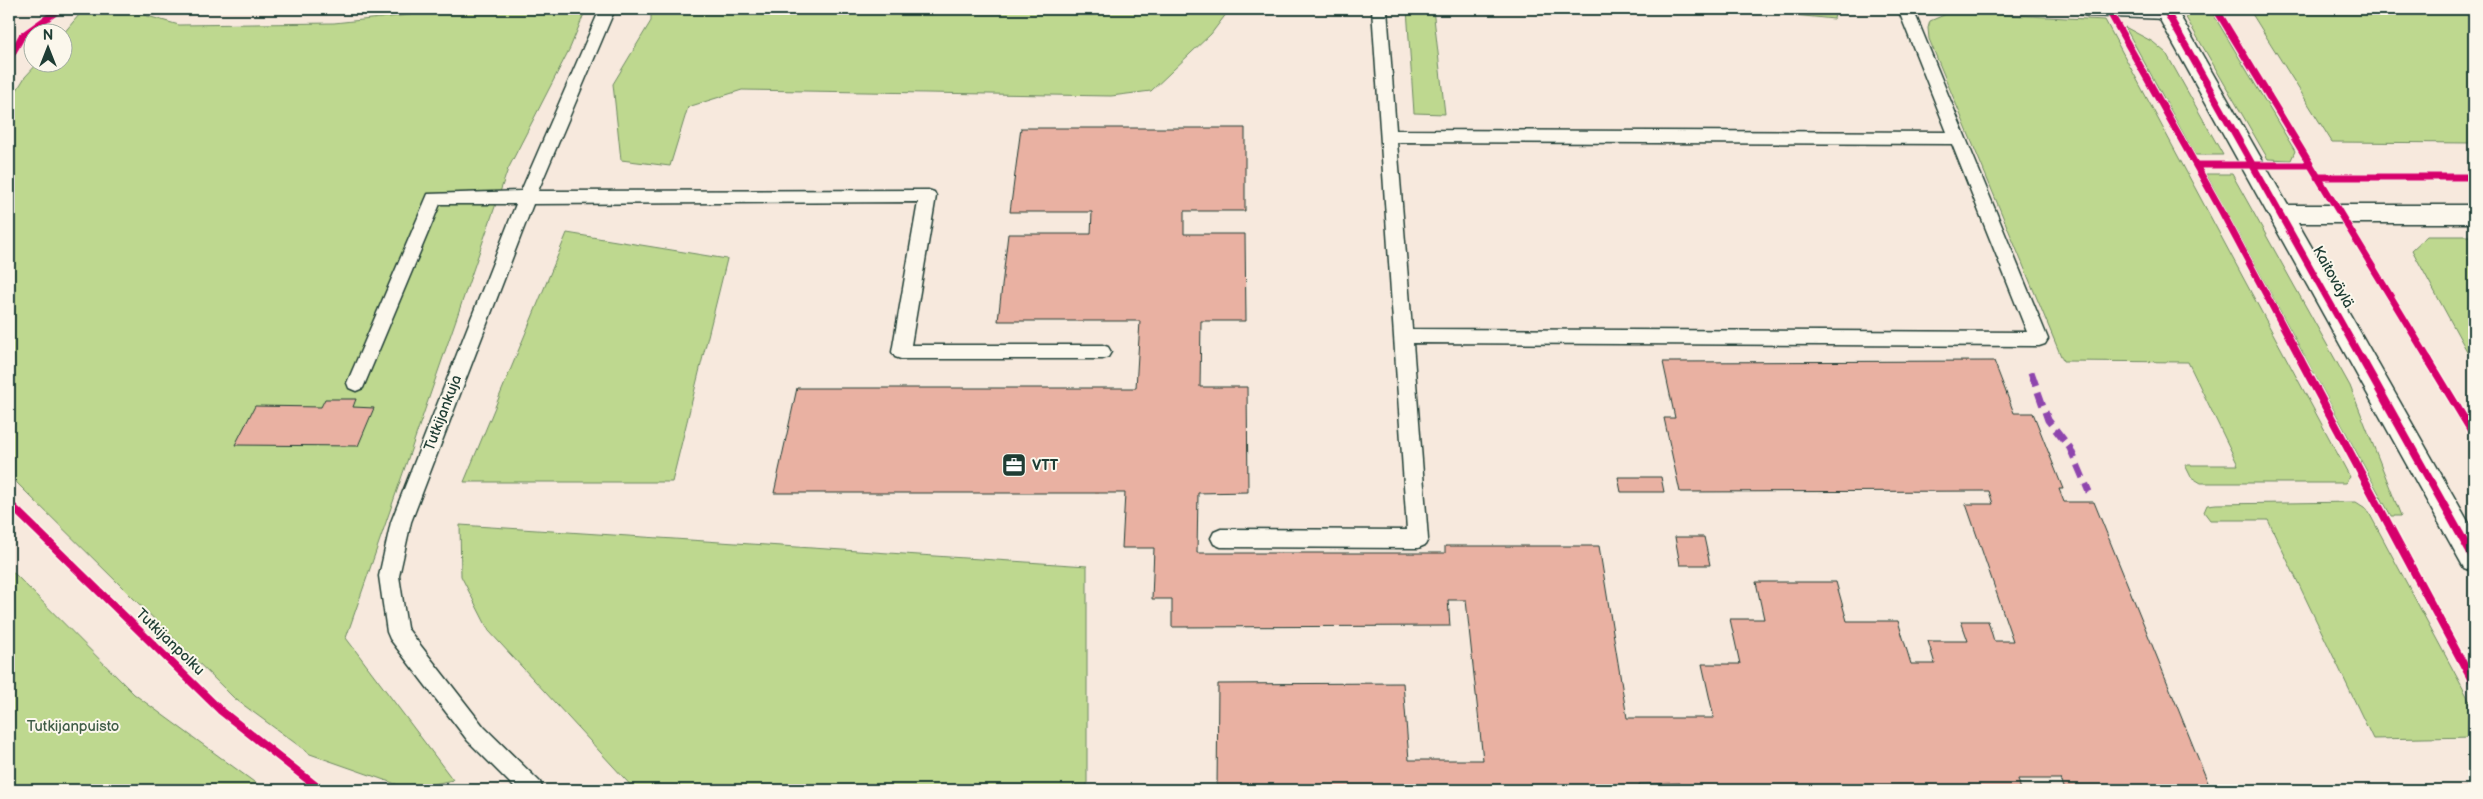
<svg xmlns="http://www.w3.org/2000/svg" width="2483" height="799" font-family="'Balsamiq Sans',sans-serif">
<rect width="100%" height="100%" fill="#f7e9dd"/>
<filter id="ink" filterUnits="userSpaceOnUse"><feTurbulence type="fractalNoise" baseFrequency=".02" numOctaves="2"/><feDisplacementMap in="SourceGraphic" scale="10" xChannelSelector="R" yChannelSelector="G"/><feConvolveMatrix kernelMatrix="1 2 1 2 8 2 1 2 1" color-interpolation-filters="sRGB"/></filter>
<g filter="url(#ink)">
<path fill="#bed88f" stroke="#6e8a62" d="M 84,9 L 123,9 L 179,25 L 334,23 L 464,9 L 586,9 L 570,48 L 508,169 L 346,638 L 453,780 L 410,789 L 310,754 L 234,698 L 17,483 L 9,467 L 9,103 L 25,77 L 38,63 L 62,62 L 63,34 Z
M 651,9 L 1230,9 L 1211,34 L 1151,91 L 1111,96 L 742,90 L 688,107 L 670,166 L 621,160 L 613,84 L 651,21 Z
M 1407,9 L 1433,9 L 1445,114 L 1414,113 Z
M 1734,9 L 1836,9 L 1834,19 Z
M 2181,9 L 2210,9 L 2295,151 L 2291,160 L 2268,159 Z
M 2249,9 L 2474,9 L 2474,143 L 2332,142 Z
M 1951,12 L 2105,20 L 2350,477 L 2345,483 L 2201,483 L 2191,477 L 2185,465 L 2238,465 L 2188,362 L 2063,361 L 1929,39 L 1928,28 L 1930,21 Z
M 2125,27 L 2153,42 L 2166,53 L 2223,155 L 2195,155 Z
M 2206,174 L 2232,174 L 2350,386 L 2401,516 L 2391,516 Z
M 567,233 L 727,259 L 672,482 L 464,482 Z
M 2427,236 L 2474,236 L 2474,364 L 2412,250 Z
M 2356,502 L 2367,509 L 2474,709 L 2474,737 L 2373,739 L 2268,520 L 2210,520 L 2204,512 L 2207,505 L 2216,504 Z
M 460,525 L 1087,566 L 1087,790 L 635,790 L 489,631 L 461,576 Z
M 9,568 L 134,694 L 265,790 L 9,790 Z"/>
<path fill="#e9b1a2" stroke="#1f3d34" d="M 1021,128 L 1245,128 L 1245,211 L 1184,211 L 1184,234 L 1245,234 L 1246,321 L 1201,321 L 1200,387 L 1247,387 L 1248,492 L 1198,493 L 1197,553 L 1445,553 L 1445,546 L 1599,546 L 1627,718 L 1714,718 L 1702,664 L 1740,664 L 1730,619 L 1764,619 L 1756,582 L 1836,582 L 1847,621 L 1898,621 L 1911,664 L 1935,664 L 1928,641 L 1968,641 L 1961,621 L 1988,621 L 1994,641 L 2013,641 L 1966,504 L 1993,504 L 1989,491 L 1680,492 L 1664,418 L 1675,418 L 1663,362 L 1994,361 L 2014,413 L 2033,413 L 2063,489 L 2059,489 L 2064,502 L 2094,502 L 2211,790 L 2065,790 L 2061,779 L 2018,779 L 2021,790 L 1681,790 L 1680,783 L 1639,784 L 1640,790 L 1217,790 L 1218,684 L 1403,683 L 1409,760 L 1483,760 L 1466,600 L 1448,600 L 1450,626 L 1172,627 L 1172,599 L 1152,599 L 1154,548 L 1122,548 L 1125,493 L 774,493 L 797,388 L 1136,388 L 1140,321 L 998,321 L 1008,234 L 1091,234 L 1092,212 L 1010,212 Z
M 325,399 L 356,399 L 353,407 L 374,408 L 358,446 L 235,445 L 255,406 L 321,407 Z
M 1618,477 L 1661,477 L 1664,492 L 1621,492 Z
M 1675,537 L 1704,537 L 1710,565 L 1680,565 Z"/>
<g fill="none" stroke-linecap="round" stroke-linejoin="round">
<defs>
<path id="lane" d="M 600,9 L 615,9 L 538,191 L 928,190 L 934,192 L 936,196 L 911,345 L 1102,345 L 1108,347 L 1111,352 L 1108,357 L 1102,359 L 901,359 L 895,357 L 892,352 L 918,202 L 533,204 L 411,522 L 399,576 L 407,628 L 484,727 L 540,782 L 543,790 L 517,790 L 468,741 L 390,639 L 387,632 L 379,576 L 391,522 L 516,204 L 440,204 L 363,388 L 356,391 L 349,388 L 347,383 L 428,194 L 521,191 Z
M 1372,9 L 1387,9 L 1396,130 L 1947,132 L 1898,9 L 1913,9 L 2048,339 L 2045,344 L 2039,346 L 1413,343 L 1428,539 L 1425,545 L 1418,548 L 1221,547 L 1214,544 L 1211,538 L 1214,532 L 1221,529 L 1407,530 ZM 1397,142 L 1952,144 L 2027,332 L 1412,329 Z"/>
<path id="street" d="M 2077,9 L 2176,9 L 2178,12 L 2175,17 L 2167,19 L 2088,16 L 2080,14 Z
M 2282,205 L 2474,205 L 2474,223 L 2282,223 L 2273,221 L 2270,214 L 2273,207 Z"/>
<path id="secondary" d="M 2154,9 L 2176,9 L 2474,532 L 2474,572 L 2464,568 Z"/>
</defs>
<use href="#lane" stroke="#1f3d34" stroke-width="3"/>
<use href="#street" stroke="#1f3d34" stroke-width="3"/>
<use href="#secondary" stroke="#1f3d34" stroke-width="3"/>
<use href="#lane" fill="#fbf7ec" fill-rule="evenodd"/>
<use href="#street" fill="#fbf7ec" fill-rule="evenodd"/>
<use href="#secondary" fill="#fbf7ec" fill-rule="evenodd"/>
<path stroke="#8e44ad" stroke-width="7" stroke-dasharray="14 7" stroke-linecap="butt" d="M 2031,372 L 2048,420 L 2070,448 L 2089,492"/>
<defs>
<path id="cycleway-far1" d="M 2088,9 L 2167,12
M 2108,9 L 2221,210 L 2301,360
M 2165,9 L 2362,360
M 2216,9 L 2429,360
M 9,59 L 22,36 L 60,9
M 2196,165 L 2310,165
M 2317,177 L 2474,177"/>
<path id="cycleway" d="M 2300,359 L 2474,684
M 2362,359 L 2474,559
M 2428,359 L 2474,435
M 9,503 L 220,710 L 321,790"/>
</defs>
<use href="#cycleway-far1" stroke="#fbf7ec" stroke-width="9"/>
<use href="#cycleway" stroke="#fbf7ec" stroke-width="11"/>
<use href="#cycleway-far1" stroke="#d6006c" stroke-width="7"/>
<use href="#cycleway" stroke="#d6006c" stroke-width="8"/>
</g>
</g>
<defs>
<symbol id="office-square" viewBox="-11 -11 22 22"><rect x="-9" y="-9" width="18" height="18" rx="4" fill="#1f3d34" stroke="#fbf7ec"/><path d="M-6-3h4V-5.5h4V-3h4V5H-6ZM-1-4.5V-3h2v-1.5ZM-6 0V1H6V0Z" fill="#fff"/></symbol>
</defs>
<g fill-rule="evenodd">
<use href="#office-square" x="1000" y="451" width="28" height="28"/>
</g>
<g text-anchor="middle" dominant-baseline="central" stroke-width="4" stroke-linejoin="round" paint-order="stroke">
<g font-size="15" fill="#1f3d34" stroke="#fbf7ec">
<text transform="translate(2333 277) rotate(61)">Kaitoväylä</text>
<text transform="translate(443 413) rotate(-69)">Tutkijankuja</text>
<text transform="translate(170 642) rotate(44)">Tutkijanpolku</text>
</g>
<g font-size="15" font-weight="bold" fill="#1f3d34" stroke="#fbf7ec" text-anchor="start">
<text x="1032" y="465">VTT</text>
</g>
<g font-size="15" fill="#3f5c46" stroke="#fbf7ec">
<text x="73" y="726">Tutkijanpuisto</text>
</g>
</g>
<rect width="2483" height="799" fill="none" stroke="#fbf7ec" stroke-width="30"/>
<rect x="15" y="15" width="2453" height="769" fill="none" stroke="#1f3d34" stroke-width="2" filter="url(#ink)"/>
<g transform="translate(48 48)"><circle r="24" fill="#fbf7ec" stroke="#a3ada2"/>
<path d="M0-4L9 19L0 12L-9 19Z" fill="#1f3d34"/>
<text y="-8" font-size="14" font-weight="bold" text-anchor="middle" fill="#1f3d34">N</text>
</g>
</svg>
